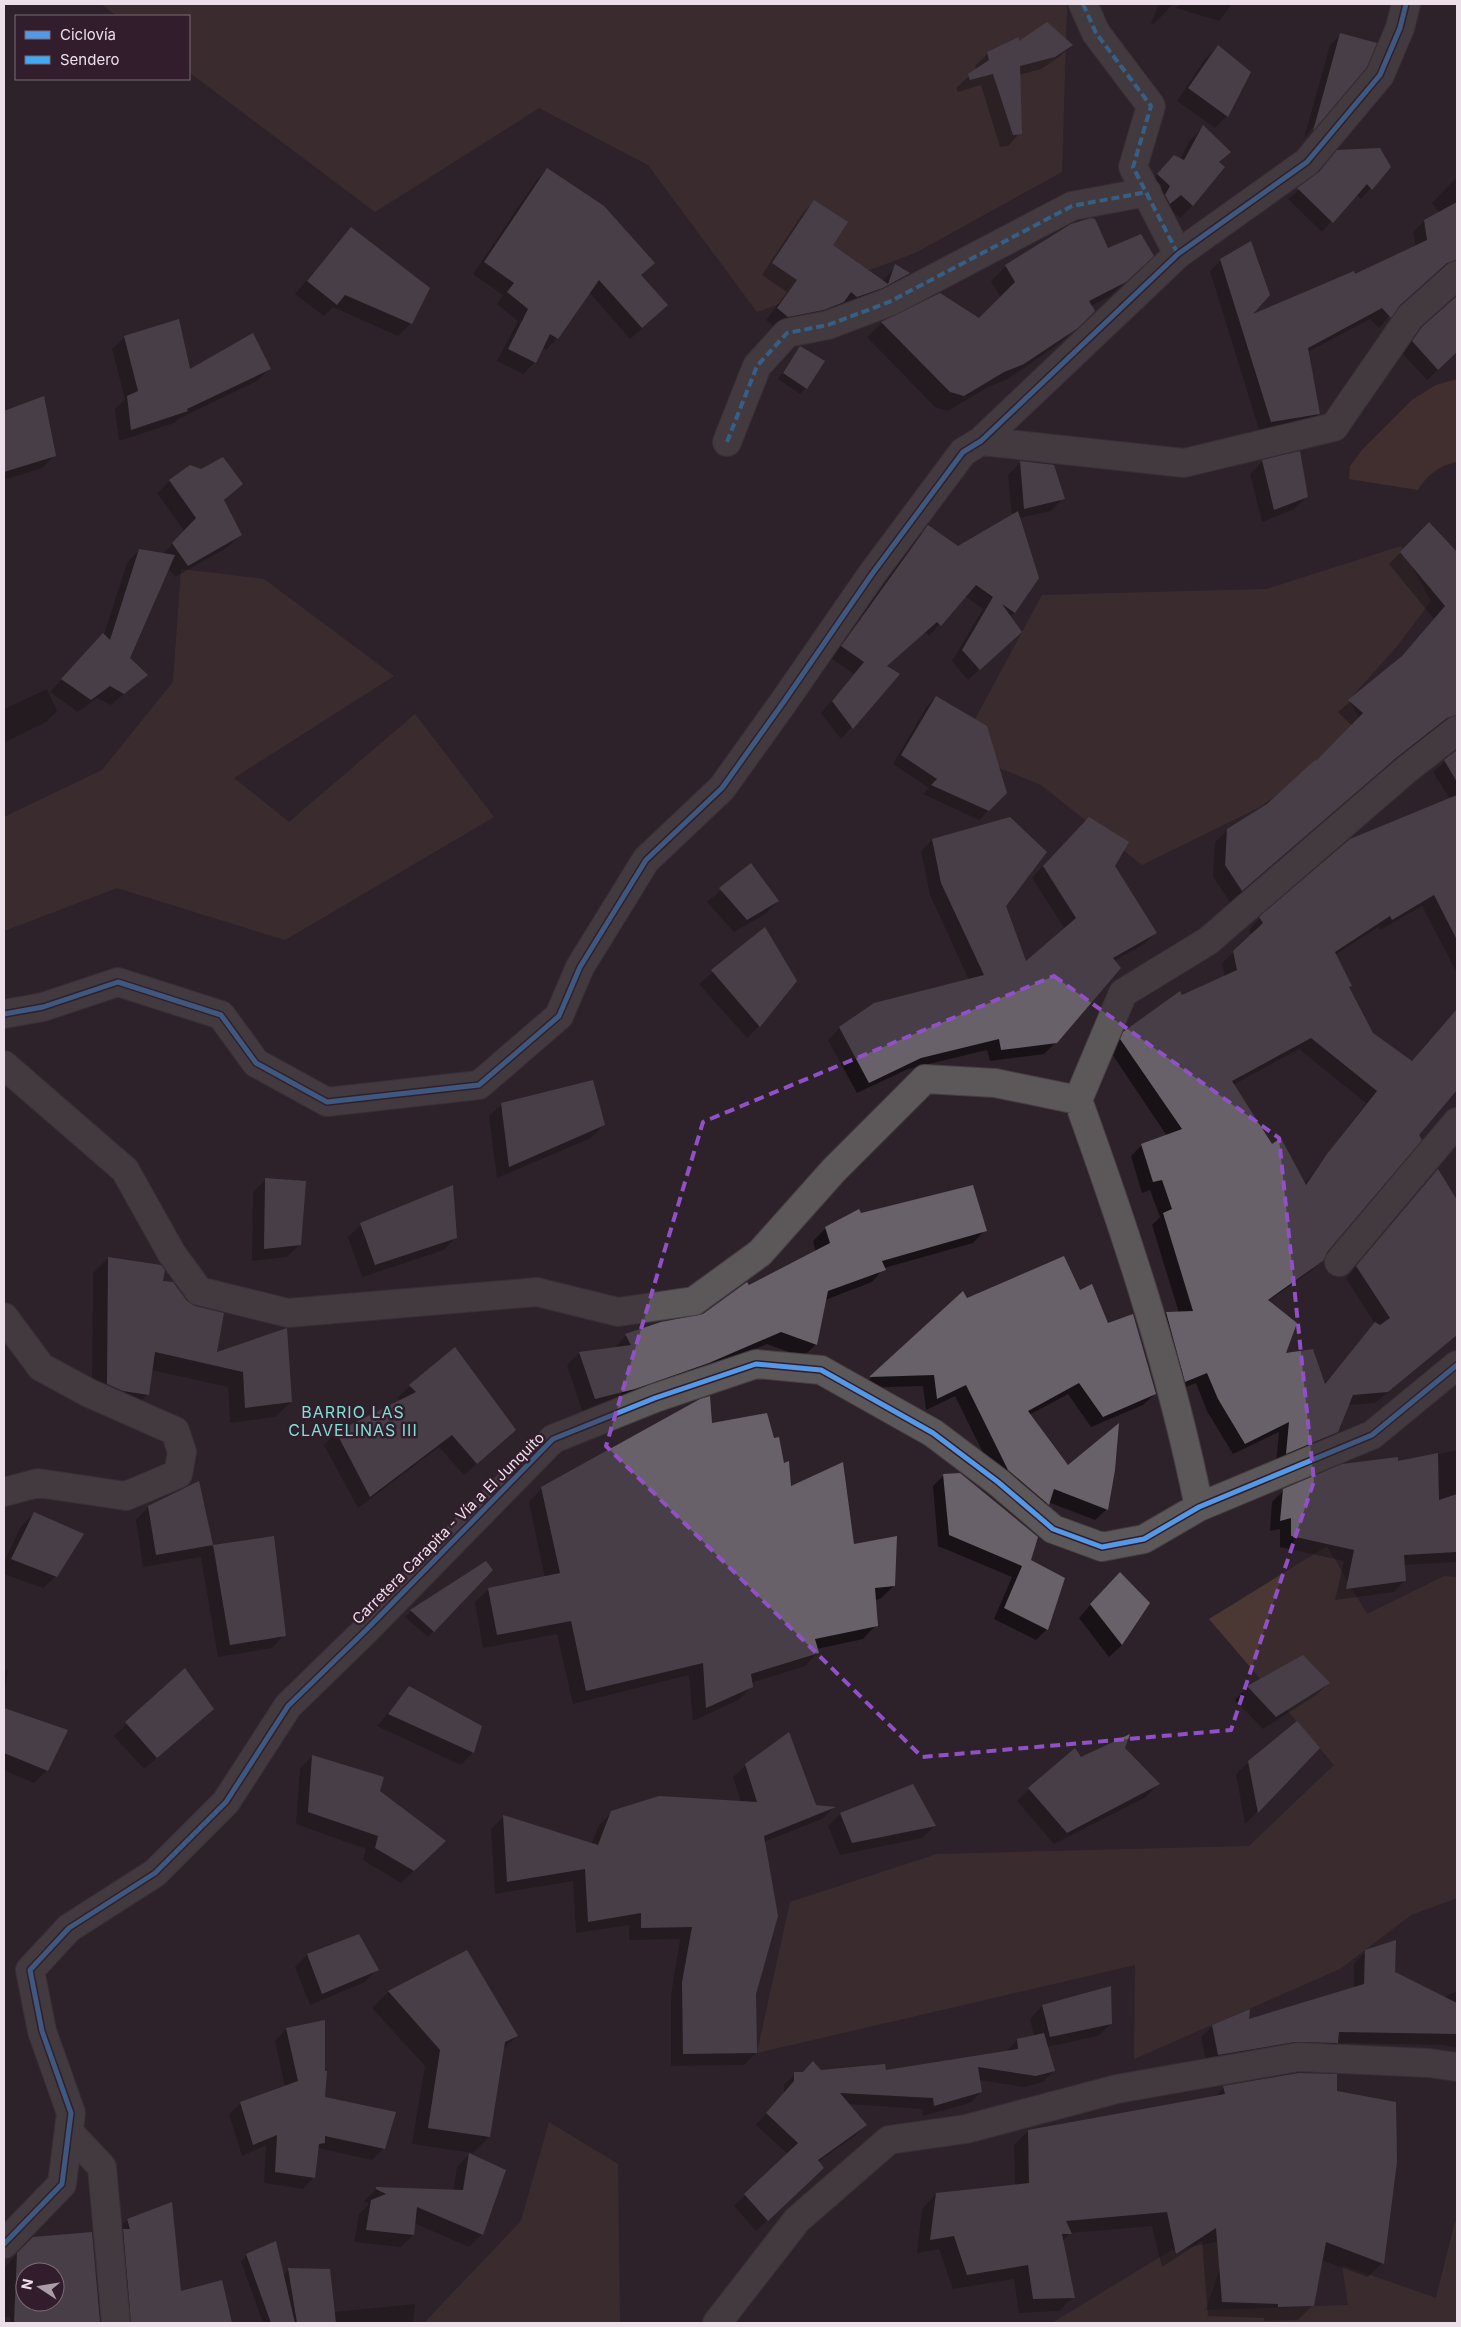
<svg xmlns="http://www.w3.org/2000/svg" width="1461" height="2327" font-family="Inter,sans-serif">
<rect width="100%" height="100%" fill="#2d222a"/>
<path fill="#4b3733" d="M 101,4 L 1067,4 L 1062,172 L 915,253 L 757,312 L 648,165 L 539,108 L 375,212 L 189,72 L 189,16 L 117,16 Z
M 1401,546 L 1431,601 L 1398,645 L 1349,700 L 1364,726 L 1317,767 L 1260,807 L 1142,865 L 1041,785 L 958,751 L 1042,595 L 1267,589 Z
M 181,569 L 264,579 L 394,676 L 234,778 L 289,822 L 415,714 L 494,817 L 285,940 L 117,888 L 4,931 L 4,817 L 102,770 L 173,682 Z
M 1327,1546 L 1367,1614 L 1444,1576 L 1457,1577 L 1457,1898 L 1411,1915 L 1340,1969 L 1134,2059 L 1135,1965 L 757,2053 L 790,1902 L 937,1854 L 1249,1846 L 1334,1765 L 1209,1619 Z
M 549,2122 L 618,2164 L 620,2323 L 424,2323 L 521,2221 Z
M 1455,2222 L 1457,2223 L 1457,2323 L 1052,2323 L 1170,2251 L 1230,2239 L 1206,2310 L 1348,2305 L 1342,2265 L 1436,2298 Z"/>
<path fill="#5a3e37" d="M 1457,379 L 1457,462 C 1441,464 1426,476 1418,490 L 1349,479 L 1350,466 L 1362,450 L 1412,400 L 1436,385 Z"/>
<path fill="#0007" fill-rule="evenodd" d="M 1159,4 L 1173,4 L 1153,25 L 1151,23 Z
M 1180,4 L 1232,4 L 1219,21 L 1176,8 Z
M 1340,35 L 1365,66 L 1304,138 L 1330,45 Z
M 1017,39 L 1018,43 L 1072,45 L 1059,57 L 1041,69 L 1019,75 L 1020,133 L 1008,146 L 1000,147 L 981,85 L 958,92 L 956,88 L 976,70 L 975,66 L 987,54 Z
M 1218,46 L 1227,116 L 1215,128 L 1177,101 L 1205,59 Z
M 1203,127 L 1218,163 L 1193,205 L 1180,218 L 1145,187 L 1162,169 L 1180,159 L 1191,139 Z
M 1327,162 L 1390,167 L 1361,199 L 1356,194 L 1322,232 L 1288,199 L 1315,177 Z
M 547,169 L 640,276 L 655,317 L 630,339 L 589,292 L 557,338 L 546,350 L 542,347 L 535,362 L 523,374 L 497,361 L 518,321 L 497,304 L 503,295 L 473,274 L 536,181 Z
M 1457,177 L 1457,275 L 1442,270 L 1434,274 L 1396,308 L 1379,328 L 1370,319 L 1308,352 L 1319,414 L 1308,425 L 1260,433 L 1210,271 L 1221,260 L 1248,317 L 1354,276 L 1416,247 L 1413,232 L 1424,221 L 1440,213 L 1432,203 Z
M 815,201 L 831,245 L 882,282 L 896,266 L 908,274 L 897,285 L 845,308 L 840,304 L 830,314 L 776,328 L 766,320 L 787,292 L 762,275 L 803,213 Z
M 351,228 L 411,323 L 398,336 L 333,307 L 324,316 L 295,294 Z
M 1108,250 L 1137,270 L 1110,296 L 1091,306 L 1078,326 L 1061,342 L 1008,379 L 988,387 L 948,411 L 935,407 L 867,337 L 882,323 L 940,294 L 979,320 L 1001,298 L 991,281 L 1006,266 Z
M 1457,297 L 1457,352 L 1427,380 L 1402,353 L 1411,340 Z
M 125,337 L 189,371 L 269,369 L 257,381 L 180,418 L 174,423 L 119,441 L 115,409 L 125,399 L 112,349 Z
M 800,348 L 806,388 L 800,394 L 778,379 Z
M 7,411 L 55,455 L 42,468 L 4,480 L 4,414 Z
M 1263,461 L 1307,497 L 1294,509 L 1262,522 L 1250,474 Z
M 1021,462 L 1063,498 L 1051,511 L 1019,518 L 1014,612 L 1010,617 L 1009,643 L 968,680 L 952,661 L 983,609 L 965,596 L 929,636 L 925,632 L 886,667 L 898,675 L 841,739 L 821,713 L 854,674 L 831,658 L 917,538 L 928,527 L 958,547 L 1012,516 L 1008,475 Z
M 170,481 L 241,484 L 223,502 L 241,535 L 228,547 L 175,577 L 168,568 L 129,658 L 146,675 L 111,705 L 97,698 L 78,712 L 50,692 L 104,634 L 127,563 L 139,550 L 162,554 L 185,532 L 157,493 Z
M 1429,524 L 1457,553 L 1457,691 L 1441,702 L 1450,716 L 1438,728 L 1382,770 L 1230,902 L 1213,877 L 1215,842 L 1228,830 L 1267,805 L 1316,763 L 1352,726 L 1338,712 L 1397,662 L 1434,619 L 1389,564 Z
M 47,689 L 57,711 L 46,722 L 4,743 L 4,709 Z
M 936,697 L 1005,793 L 979,820 L 923,794 L 929,788 L 893,764 L 927,706 Z
M 1457,751 L 1457,973 L 1422,906 L 1380,930 L 1378,927 L 1335,955 L 1348,988 L 1372,1034 L 1411,1062 L 1457,1009 L 1457,1095 L 1455,1091 L 1418,1135 L 1326,1251 L 1323,1259 L 1311,1271 L 1268,1301 L 1285,1354 L 1324,1384 L 1375,1324 L 1346,1278 L 1438,1171 L 1457,1202 L 1457,1335 L 1375,1403 L 1348,1405 L 1336,1432 L 1325,1443 L 1276,1464 L 1279,1432 L 1233,1454 L 1207,1411 L 1196,1383 L 1174,1392 L 1155,1325 L 1166,1313 L 1179,1313 L 1152,1225 L 1160,1217 L 1150,1190 L 1142,1193 L 1131,1156 L 1142,1145 L 1167,1136 L 1110,1051 L 1112,1045 L 1124,1033 L 1181,997 L 1225,977 L 1222,963 L 1252,935 L 1249,930 L 1260,918 L 1450,799 L 1433,772 ZM 1299,1049 L 1366,1103 L 1304,1185 L 1271,1146 L 1233,1085 Z
M 1077,830 L 1155,933 L 1144,944 L 1114,961 L 1056,1042 L 1044,1054 L 990,1061 L 987,1050 L 908,1069 L 857,1093 L 828,1040 L 840,1028 L 875,1005 L 969,980 L 930,895 L 921,851 L 932,840 L 1004,906 L 1025,964 L 1065,929 L 1032,878 Z
M 751,865 L 778,901 L 765,914 L 734,932 L 707,902 Z
M 765,929 L 759,1026 L 747,1038 L 699,984 Z
M 502,1104 L 604,1125 L 591,1138 L 497,1178 L 489,1116 Z
M 266,1179 L 300,1244 L 287,1257 L 252,1261 L 253,1192 Z
M 860,1214 L 985,1230 L 973,1243 L 884,1268 L 872,1282 L 825,1300 L 816,1344 L 803,1357 L 767,1344 L 695,1375 L 621,1401 L 582,1411 L 567,1365 L 579,1353 L 614,1349 L 626,1335 L 703,1315 L 748,1287 L 816,1252 L 813,1241 L 826,1228 Z
M 361,1225 L 456,1237 L 444,1250 L 362,1277 L 348,1237 Z
M 108,1258 L 162,1282 L 215,1354 L 291,1402 L 275,1417 L 230,1423 L 228,1387 L 151,1370 L 147,1395 L 132,1410 L 92,1399 L 93,1273 Z
M 1079,1292 L 1108,1324 L 1155,1394 L 1143,1405 L 1091,1427 L 1068,1394 L 1029,1415 L 1068,1467 L 1107,1509 L 1095,1520 L 1048,1502 L 1036,1515 L 997,1481 L 955,1396 L 926,1410 L 923,1386 L 860,1388 L 963,1293 L 967,1300 Z
M 410,1386 L 515,1430 L 464,1475 L 439,1447 L 358,1508 L 324,1445 L 336,1433 L 400,1401 L 397,1398 Z
M 711,1424 L 789,1488 L 894,1586 L 880,1599 L 875,1600 L 876,1625 L 863,1639 L 817,1649 L 818,1652 L 805,1666 L 751,1683 L 752,1686 L 738,1700 L 693,1721 L 689,1675 L 573,1704 L 557,1634 L 483,1648 L 475,1602 L 489,1589 L 545,1578 L 529,1502 L 542,1488 Z
M 1457,1450 L 1457,1562 L 1404,1565 L 1405,1580 L 1394,1592 L 1335,1600 L 1344,1561 L 1280,1547 L 1280,1529 L 1270,1531 L 1272,1502 L 1284,1490 Z
M 944,1475 L 1029,1561 L 1047,1629 L 1036,1640 L 994,1619 L 1012,1577 L 938,1546 L 933,1486 Z
M 198,1483 L 212,1547 L 273,1538 L 284,1635 L 272,1648 L 218,1657 L 201,1557 L 143,1567 L 136,1520 L 148,1507 Z
M 34,1514 L 56,1576 L 43,1588 L 4,1574 L 4,1562 L 21,1526 Z
M 492,1570 L 428,1637 L 405,1617 L 411,1611 Z
M 1107,1586 L 1148,1603 L 1122,1645 L 1109,1657 L 1079,1618 Z
M 1303,1657 L 1329,1683 L 1316,1695 L 1263,1729 L 1235,1700 L 1248,1687 Z
M 4,1669 L 8,1670 L 4,1693 Z
M 184,1670 L 213,1709 L 144,1769 L 114,1736 Z
M 409,1688 L 473,1752 L 461,1765 L 377,1726 Z
M 4,1710 L 66,1731 L 47,1770 L 34,1783 L 4,1770 Z
M 1318,1747 L 1257,1812 L 1245,1824 L 1236,1774 L 1249,1762 Z
M 1123,1748 L 1158,1784 L 1146,1797 L 1054,1844 L 1017,1801 L 1029,1789 L 1080,1759 Z
M 313,1756 L 378,1791 L 444,1841 L 401,1883 L 363,1860 L 366,1849 L 296,1824 L 300,1768 Z
M 746,1765 L 815,1807 L 833,1808 L 822,1819 L 764,1842 L 755,1994 L 756,2053 L 744,2065 L 671,2066 L 671,1995 L 680,1939 L 629,1940 L 629,1925 L 576,1933 L 573,1881 L 495,1894 L 491,1829 L 503,1817 L 591,1845 L 599,1825 L 612,1812 L 741,1802 L 733,1777 Z
M 840,1814 L 935,1826 L 922,1838 L 840,1855 L 828,1826 Z
M 358,1936 L 377,1969 L 365,1982 L 310,2005 L 295,1967 L 307,1955 Z
M 467,1951 L 517,2036 L 502,2050 L 489,2137 L 473,2153 L 412,2144 L 425,2066 L 372,2008 L 388,1992 Z
M 1366,1952 L 1393,1973 L 1443,1998 L 1457,1991 L 1457,2048 L 1444,2045 L 1337,2043 L 1326,2054 L 1207,2066 L 1201,2037 L 1213,2026 L 1248,2021 L 1354,1989 L 1354,1963 Z
M 1110,1988 L 1111,2024 L 1098,2036 L 1047,2047 L 1054,2070 L 1043,2082 L 1024,2087 L 979,2080 L 981,2092 L 970,2103 L 923,2116 L 922,2109 L 848,2104 L 866,2125 L 855,2136 L 818,2162 L 811,2178 L 756,2231 L 734,2206 L 788,2154 L 756,2125 L 784,2093 L 784,2085 L 795,2074 L 820,2071 L 885,2071 L 1006,2052 L 1017,2040 L 1034,2036 L 1030,2019 L 1042,2006 Z
M 323,2021 L 323,2098 L 384,2148 L 372,2160 L 318,2148 L 314,2177 L 303,2189 L 264,2183 L 266,2145 L 242,2156 L 229,2114 L 241,2103 L 285,2087 L 275,2041 L 286,2029 Z
M 1224,2087 L 1336,2092 L 1382,2263 L 1368,2277 L 1321,2260 L 1312,2306 L 1298,2320 L 1264,2321 L 1264,2318 L 1208,2316 L 1202,2241 L 1162,2267 L 1152,2226 L 1070,2233 L 1062,2242 L 1073,2297 L 1059,2311 L 1019,2313 L 1014,2279 L 953,2289 L 939,2249 L 917,2253 L 922,2209 L 936,2194 L 1015,2186 L 1014,2145 L 1028,2131 L 1214,2098 Z
M 469,2154 L 482,2234 L 469,2247 L 414,2223 L 413,2235 L 401,2247 L 354,2242 L 359,2214 L 369,2204 L 364,2201 L 377,2188 L 453,2191 L 457,2167 Z
M 171,2204 L 180,2293 L 221,2282 L 231,2323 L 117,2323 L 113,2234 L 127,2220 Z
M 91,2233 L 99,2323 L 11,2323 L 10,2317 L 4,2317 L 4,2268 L 33,2238 ZM 25,2272 L 55,2272 L 55,2302 L 25,2302 Z
M 247,2255 L 282,2276 L 289,2270 L 334,2312 L 415,2304 L 413,2323 L 263,2323 L 241,2261 Z"/>
<path fill="#68616a" fill-rule="evenodd" d="M 1047,22 L 1073,45 L 1055,57 L 1020,66 L 1022,134 L 1013,135 L 993,74 L 970,80 L 968,74 L 989,60 L 987,52 L 1019,37 L 1019,41 Z
M 1340,33 L 1377,43 L 1367,67 L 1313,131 Z
M 1218,45 L 1251,72 L 1228,117 L 1188,88 Z
M 1203,125 L 1231,152 L 1219,162 L 1225,167 L 1193,206 L 1181,195 L 1170,204 L 1165,195 L 1170,186 L 1157,174 L 1174,155 L 1184,160 Z
M 1380,148 L 1391,167 L 1372,190 L 1367,184 L 1333,223 L 1297,188 L 1319,172 L 1337,150 Z
M 547,168 L 604,206 L 655,263 L 641,275 L 668,305 L 642,328 L 599,280 L 558,339 L 550,334 L 536,363 L 508,349 L 528,309 L 507,292 L 514,283 L 484,262 Z
M 814,200 L 848,222 L 833,245 L 888,284 L 895,264 L 910,273 L 883,288 L 857,297 L 851,292 L 844,302 L 824,310 L 788,317 L 777,308 L 797,280 L 772,263 Z
M 1457,202 L 1457,260 L 1447,263 L 1400,305 L 1391,318 L 1382,308 L 1308,348 L 1320,414 L 1271,422 L 1220,259 L 1251,241 L 1270,295 L 1253,314 L 1354,271 L 1355,274 L 1427,240 L 1424,220 Z
M 1091,218 L 1095,219 L 1108,248 L 1141,234 L 1154,256 L 1126,282 L 1089,301 L 1095,311 L 1078,328 L 1024,364 L 1004,372 L 964,396 L 950,392 L 881,322 L 940,293 L 979,318 L 1015,282 L 1005,265 L 1071,224 Z
M 351,227 L 430,288 L 412,324 L 345,295 L 337,305 L 307,281 Z
M 1457,296 L 1457,352 L 1438,370 L 1412,341 L 1422,327 Z
M 179,319 L 190,369 L 253,333 L 271,369 L 187,409 L 188,411 L 131,430 L 127,396 L 138,391 L 124,336 Z
M 800,346 L 825,361 L 807,389 L 783,373 Z
M 44,396 L 56,456 L 4,472 L 4,411 Z
M 1300,451 L 1308,497 L 1274,510 L 1262,460 Z
M 223,457 L 243,484 L 224,500 L 242,535 L 188,566 L 172,543 L 196,518 L 169,480 L 190,465 L 201,469 Z
M 1020,461 L 1054,465 L 1065,499 L 1024,509 Z
M 1018,511 L 1039,578 L 1015,613 L 1002,604 L 1022,632 L 980,670 L 962,650 L 993,597 L 976,585 L 941,626 L 937,622 L 887,666 L 900,674 L 853,729 L 832,701 L 864,662 L 841,646 L 928,525 L 958,546 Z
M 1429,522 L 1457,552 L 1457,715 L 1447,718 L 1396,758 L 1242,891 L 1225,865 L 1227,829 L 1267,804 L 1315,760 L 1316,761 L 1363,713 L 1348,700 L 1402,656 L 1445,606 L 1400,552 Z
M 139,549 L 175,555 L 130,658 L 148,675 L 124,694 L 110,686 L 91,700 L 61,679 L 103,633 L 110,640 Z
M 936,696 L 987,726 L 1007,793 L 989,811 L 931,785 L 937,779 L 901,755 Z
M 1457,750 L 1457,782 L 1444,760 Z
M 1457,795 L 1457,940 L 1434,895 L 1392,920 L 1390,916 L 1335,952 L 1352,986 L 1349,987 L 1373,1033 L 1412,1061 L 1457,1009 L 1457,1090 L 1419,1135 L 1422,1140 L 1327,1252 L 1324,1260 L 1268,1300 L 1297,1323 L 1286,1353 L 1313,1349 L 1325,1384 L 1375,1322 L 1380,1325 L 1390,1318 L 1356,1266 L 1438,1169 L 1457,1200 L 1457,1335 L 1388,1392 L 1353,1395 L 1338,1432 L 1286,1454 L 1289,1422 L 1245,1444 L 1218,1399 L 1207,1373 L 1185,1382 L 1166,1312 L 1193,1311 L 1163,1213 L 1172,1209 L 1162,1180 L 1153,1182 L 1141,1144 L 1182,1129 L 1120,1039 L 1123,1032 L 1180,991 L 1182,995 L 1237,970 L 1233,951 L 1263,923 L 1259,917 L 1350,839 ZM 1311,1038 L 1377,1091 L 1327,1154 L 1306,1185 L 1281,1138 L 1272,1144 L 1232,1081 Z
M 1010,817 L 1047,852 L 1006,906 L 1026,961 L 1076,918 L 1043,866 L 1089,817 L 1129,842 L 1115,866 L 1157,933 L 1113,958 L 1121,968 L 1057,1043 L 1001,1050 L 999,1039 L 921,1058 L 869,1083 L 839,1027 L 874,1003 L 984,975 L 941,883 L 932,839 Z
M 751,863 L 779,901 L 747,920 L 719,888 Z
M 765,927 L 797,981 L 760,1027 L 711,970 Z
M 593,1080 L 605,1125 L 509,1167 L 501,1103 Z
M 265,1178 L 306,1181 L 301,1245 L 264,1249 Z
M 453,1185 L 457,1238 L 375,1265 L 360,1223 Z
M 973,1185 L 987,1231 L 882,1261 L 886,1270 L 828,1291 L 817,1345 L 781,1332 L 709,1363 L 635,1389 L 595,1399 L 579,1352 L 631,1345 L 625,1334 L 661,1322 L 703,1314 L 747,1282 L 749,1285 L 830,1243 L 825,1227 L 859,1209 L 861,1213 Z
M 1064,1256 L 1080,1290 L 1092,1284 L 1108,1323 L 1133,1314 L 1156,1394 L 1103,1417 L 1079,1383 L 1028,1411 L 1068,1465 L 1119,1423 L 1115,1470 L 1108,1510 L 1054,1489 L 1049,1505 L 1008,1470 L 966,1385 L 937,1399 L 934,1375 L 869,1377 L 963,1291 L 967,1298 Z
M 108,1257 L 161,1265 L 165,1270 L 163,1281 L 173,1282 L 187,1301 L 195,1306 L 224,1313 L 217,1352 L 287,1328 L 292,1402 L 245,1408 L 243,1372 L 155,1352 L 149,1395 L 123,1391 L 107,1384 Z
M 455,1347 L 516,1430 L 477,1464 L 452,1435 L 370,1497 L 336,1432 L 416,1392 L 409,1385 Z
M 710,1396 L 712,1423 L 767,1413 L 774,1438 L 779,1437 L 784,1463 L 789,1461 L 791,1486 L 843,1462 L 854,1544 L 897,1536 L 895,1586 L 875,1588 L 878,1626 L 815,1639 L 819,1653 L 751,1674 L 753,1687 L 706,1708 L 703,1663 L 586,1691 L 571,1621 L 497,1635 L 488,1588 L 560,1573 L 541,1487 L 700,1399 Z
M 1438,1453 L 1439,1500 L 1457,1494 L 1457,1552 L 1404,1555 L 1406,1581 L 1346,1589 L 1354,1550 L 1291,1536 L 1291,1518 L 1280,1521 L 1283,1489 L 1342,1464 L 1398,1457 L 1398,1461 Z
M 960,1473 L 1038,1537 L 1031,1560 L 1065,1578 L 1048,1630 L 1004,1608 L 1022,1566 L 949,1535 L 943,1474 Z
M 199,1481 L 213,1545 L 156,1555 L 148,1506 Z
M 34,1512 L 84,1534 L 57,1577 L 11,1559 Z
M 274,1536 L 286,1636 L 230,1645 L 213,1545 Z
M 486,1561 L 493,1570 L 434,1632 L 410,1610 Z
M 1120,1572 L 1150,1603 L 1122,1645 L 1090,1604 Z
M 1303,1655 L 1330,1683 L 1276,1717 L 1247,1686 Z
M 185,1668 L 214,1709 L 157,1758 L 125,1722 Z
M 409,1686 L 482,1726 L 474,1753 L 388,1714 Z
M 4,1708 L 68,1730 L 48,1771 L 4,1753 Z
M 1297,1721 L 1320,1748 L 1258,1813 L 1248,1761 Z
M 789,1732 L 816,1805 L 836,1807 L 764,1836 L 778,1916 L 756,1994 L 757,2053 L 683,2054 L 682,1982 L 692,1927 L 641,1928 L 641,1913 L 588,1922 L 585,1869 L 507,1882 L 503,1815 L 598,1845 L 611,1811 L 659,1796 L 757,1802 L 745,1764 Z
M 1130,1734 L 1125,1748 L 1160,1784 L 1067,1833 L 1028,1788 L 1075,1748 L 1081,1757 Z
M 312,1755 L 384,1777 L 380,1791 L 446,1841 L 414,1871 L 375,1848 L 378,1836 L 308,1812 Z
M 913,1784 L 936,1826 L 852,1843 L 840,1813 Z
M 359,1934 L 379,1970 L 322,1994 L 307,1954 Z
M 1396,1940 L 1395,1972 L 1457,2003 L 1457,2034 L 1339,2032 L 1338,2043 L 1295,2042 L 1218,2055 L 1212,2025 L 1250,2009 L 1249,2019 L 1364,1984 L 1365,1950 Z
M 467,1950 L 518,2036 L 505,2042 L 490,2137 L 428,2128 L 440,2050 L 388,1991 Z
M 1111,1986 L 1112,2024 L 1050,2037 L 1042,2005 Z
M 325,2020 L 325,2071 L 327,2071 L 325,2097 L 396,2112 L 385,2149 L 325,2136 L 325,2143 L 319,2144 L 315,2178 L 275,2172 L 277,2135 L 253,2145 L 240,2102 L 298,2081 L 286,2028 Z
M 1044,2033 L 1055,2071 L 1036,2076 L 978,2067 L 982,2092 L 934,2106 L 933,2098 L 840,2093 L 867,2125 L 818,2160 L 824,2168 L 768,2221 L 744,2194 L 798,2143 L 766,2113 L 794,2081 L 794,2072 L 803,2072 L 813,2061 L 821,2070 L 885,2064 L 886,2070 L 1018,2049 L 1017,2039 Z
M 1299,2073 L 1337,2074 L 1337,2091 L 1396,2102 L 1397,2162 L 1384,2264 L 1326,2242 L 1314,2306 L 1278,2307 L 1278,2304 L 1222,2302 L 1216,2228 L 1176,2254 L 1167,2212 L 1066,2221 L 1072,2234 L 1062,2234 L 1075,2298 L 1033,2299 L 1028,2265 L 967,2275 L 954,2236 L 930,2240 L 936,2193 L 1029,2183 L 1028,2130 L 1225,2094 L 1223,2086 Z
M 469,2153 L 506,2170 L 483,2235 L 417,2207 L 414,2235 L 366,2230 L 371,2200 L 386,2194 L 376,2189 L 376,2187 L 463,2190 Z
M 172,2202 L 181,2291 L 222,2280 L 232,2323 L 131,2323 L 123,2229 L 130,2229 L 127,2219 Z
M 92,2232 L 100,2323 L 14,2323 L 17,2253 L 33,2237 ZM 25,2272 L 55,2272 L 55,2302 L 25,2302 Z
M 276,2241 L 295,2323 L 271,2323 L 246,2254 Z
M 288,2268 L 330,2269 L 336,2323 L 297,2323 Z"/>
<g fill="none" stroke-linecap="round" stroke-linejoin="round">
<defs>
<path id="minor" d="M 1083,4 L 1096,33 L 1151,106 L 1133,167 L 1178,254
M 981,441 L 1184,463 L 1334,427 L 1410,317 L 1457,275
M 727,442 L 757,366 L 787,333 L 828,325 L 889,302 L 1072,206 L 1147,192
M 4,1014 L 43,1007 L 118,982 L 221,1015 L 256,1063 L 327,1102 L 479,1085 L 559,1016 L 580,967 L 646,860 L 722,788 L 785,700 L 872,574 L 963,452 L 981,441 L 1178,254 L 1307,162 L 1380,75 L 1400,28 L 1406,4
M 4,1065 L 125,1170 L 172,1254 L 199,1291 L 288,1313 L 537,1292 L 618,1312 L 694,1301 L 760,1253 L 834,1170 L 925,1079 L 995,1083 L 1078,1100
M 1339,1262 L 1457,1122
M 4,1317 L 41,1367 L 89,1393 L 175,1431 L 182,1452 L 178,1474 L 126,1496 L 38,1483 L 4,1492
M 1199,1507 C 1171,1368 1126,1233 1078,1100 L 1123,993 L 1208,941 L 1406,770 L 1457,730
M 69,2132 L 102,2167 L 116,2323
M 4,2244 L 62,2184 L 71,2113 L 42,2031 L 30,1970 L 69,1928 L 155,1873 L 226,1802 L 288,1706 L 366,1630 L 553,1439 L 655,1398 L 756,1364 L 821,1370 L 933,1433 L 998,1482 L 1053,1529 L 1102,1547 L 1144,1539 L 1199,1507 L 1372,1435 L 1457,1365
M 717,2323 L 797,2220 L 889,2140 L 966,2129 L 1117,2089 L 1298,2057 L 1429,2063 L 1457,2067"/>
</defs>
<use href="#minor" stroke="#473d44" stroke-width="30"/>
<use href="#minor" stroke="#5c5758" stroke-width="28"/>
<path stroke="#3fa9f5" stroke-width="4" stroke-dasharray="8 4" stroke-linecap="butt" d="M 1083,4 L 1096,33 L 1151,106 L 1133,167 L 1178,254
M 727,442 L 757,366 L 787,333 L 828,325 L 889,302 L 1072,206 L 1147,192"/>
<defs>
<path id="cycleway" d="M 4,1014 L 43,1007 L 118,982 L 221,1015 L 256,1063 L 327,1102 L 479,1085 L 559,1016 L 580,967 L 646,860 L 722,788 L 785,700 L 872,574 L 963,452 L 981,441 L 1178,254 L 1307,162 L 1380,75 L 1400,28 L 1406,4
M 4,2244 L 62,2184 L 71,2113 L 42,2031 L 30,1970 L 69,1928 L 155,1873 L 226,1802 L 288,1706 L 366,1630 L 553,1439 L 655,1398 L 756,1364 L 821,1370 L 933,1433 L 998,1482 L 1053,1529 L 1102,1547 L 1144,1539 L 1199,1507 L 1372,1435 L 1457,1365"/>
</defs>
<use href="#cycleway" stroke="#321d2d" stroke-width="8"/>
<use href="#cycleway" stroke="#5399e6" stroke-width="5"/>
</g>
<path d="M0 0H1461V2327H0ZM 1054,976 L 1279,1138 L 1314,1481 L 1231,1730 L 922,1757 L 606,1446 L 703,1122 Z" fill="#2d222a" fill-opacity=".55" fill-rule="evenodd"/>
<path fill="none" stroke="#9250c7" stroke-width="4" stroke-dasharray="10 6" stroke-linejoin="round" d="M 1054,976 L 1279,1138 L 1314,1481 L 1231,1730 L 922,1757 L 606,1446 L 703,1122 Z"/>
<g text-anchor="middle" dominant-baseline="central" stroke-width="5" stroke-linejoin="round" paint-order="stroke">
<g font-size="15" fill="#eddfe9" stroke="#321d2d">
<text transform="translate(448 1528) rotate(-45)">Carretera Carapita - Vía a El Junquito</text>
</g>
<g font-size="16" letter-spacing="1" fill="#7be3d4" stroke="#321d2d">
<text x="353" y="1412">BARRIO LAS<tspan x="353" dy="18">CLAVELINAS III</tspan></text>
</g>
</g>
<rect width="1461" height="2327" fill="none" stroke="#eddfe9" stroke-width="10"/>
<rect x="15" y="15" width="175" height="65" fill="#321d2d" stroke="#7d6b78"/>
<rect x="25" y="31" width="25" height="8" fill="#5399e6" stroke="#7d6b78"/>
<text x="60" y="40" font-size="15" fill="#eddfe9">Ciclovía</text>
<rect x="25" y="56" width="25" height="8" fill="#3fa9f5" stroke="#7d6b78"/>
<text x="60" y="65" font-size="15" fill="#eddfe9">Sendero</text>
<g transform="translate(40 2287) rotate(282)"><circle r="24" fill="#321d2d" stroke="#7d6b78"/>
<path d="M0-4L9 19L0 12L-9 19Z" fill="#aa9da6"/>
<text y="-8" font-size="14" font-weight="bold" text-anchor="middle" fill="#eddfe9">N</text>
</g>
</svg>
